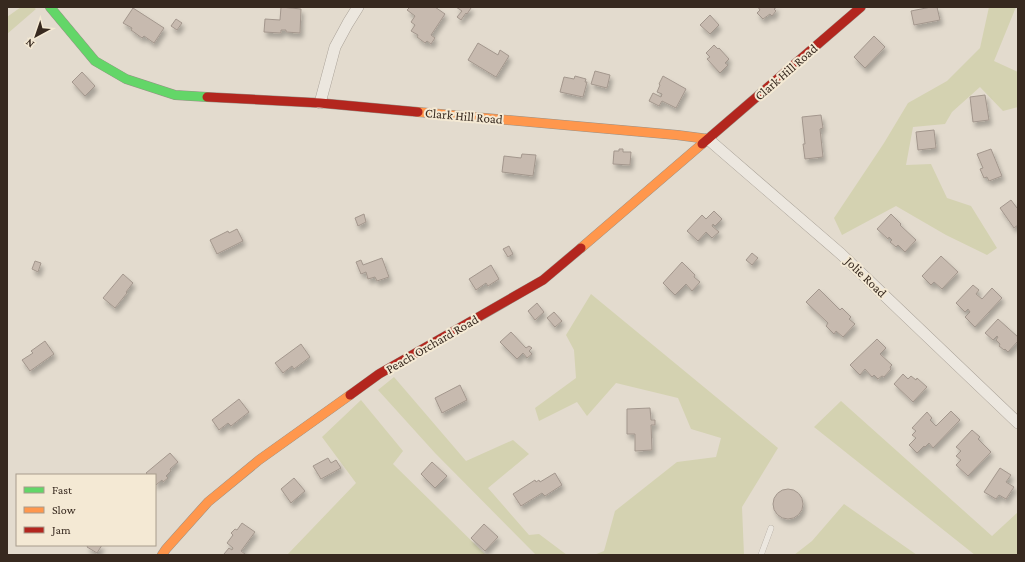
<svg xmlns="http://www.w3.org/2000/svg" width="1025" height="562" font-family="'Crimson Pro',serif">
<defs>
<filter id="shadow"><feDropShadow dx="2.5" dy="4.5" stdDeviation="2" flood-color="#0004"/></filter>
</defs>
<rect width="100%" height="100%" fill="#e3dbce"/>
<path fill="#d4d2b1" d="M 21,7 L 33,7 L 36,9 L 7,34 L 7,17 Z
M 989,7 L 1016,7 L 994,61 L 1018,72 L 1018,107 L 1003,111 L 980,87 L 952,112 L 945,124 L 913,127 L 906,165 L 931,164 L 947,198 L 971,206 L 997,248 L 987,255 L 946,235 L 896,206 L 842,235 L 834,218 L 884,143 L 908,103 L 947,81 L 980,48 Z
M 591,294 L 778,448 L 742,507 L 744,555 L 594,555 L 604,551 L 615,511 L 677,462 L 716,457 L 721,438 L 691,429 L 678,398 L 616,383 L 587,416 L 577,402 L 539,421 L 535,408 L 576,378 L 574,350 L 566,335 Z
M 394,377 L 466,461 L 513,440 L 529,454 L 488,488 L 529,535 L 539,534 L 567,555 L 536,555 L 435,453 L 378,390 Z
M 361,400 L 403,451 L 393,464 L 486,555 L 287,555 L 356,483 L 322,437 Z
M 841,401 L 992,536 L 1018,512 L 1018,555 L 975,555 L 814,427 Z
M 844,504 L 917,555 L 794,555 L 812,541 Z"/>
<path fill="#c7baaf" stroke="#a3978d" filter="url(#shadow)" d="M 281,7 L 301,9 L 300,33 L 286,32 L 286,30 L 281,30 L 281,33 L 264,32 L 265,19 L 280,20 Z
M 410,7 L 435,7 L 445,14 L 431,35 L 435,38 L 431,44 L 427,41 L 425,43 L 417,37 L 418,35 L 411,31 L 415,25 L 411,22 L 415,16 L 407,10 Z
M 456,7 L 470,7 L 471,8 L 467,14 L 466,13 L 461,20 L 457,17 L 462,11 Z
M 758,7 L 777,7 L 774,9 L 776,11 L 772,16 L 770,14 L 763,19 L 757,13 L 760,10 Z
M 931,7 L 937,7 L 940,20 L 914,25 L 911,11 Z
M 133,8 L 164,28 L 154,43 L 144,36 L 142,38 L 131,30 L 132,28 L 123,23 Z
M 710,15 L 719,25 L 710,34 L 700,25 Z
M 176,19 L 182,23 L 177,30 L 171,26 Z
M 874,36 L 885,47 L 865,68 L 854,57 Z
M 478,43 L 498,55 L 500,50 L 509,56 L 496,77 L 468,60 Z
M 714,45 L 718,49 L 719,48 L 729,59 L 725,63 L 728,65 L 720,73 L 707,59 L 710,57 L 706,53 Z
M 595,71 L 610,75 L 607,88 L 591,84 Z
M 82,72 L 95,86 L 85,96 L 72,82 Z
M 575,76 L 586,79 L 585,82 L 587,82 L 583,97 L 560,92 L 564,77 L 574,79 Z
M 663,76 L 686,89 L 676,108 L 662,101 L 659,106 L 649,101 L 653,93 L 661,97 L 662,94 L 657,92 L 660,85 L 659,84 Z
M 985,95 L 989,120 L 973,122 L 970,97 Z
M 821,115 L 823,128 L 820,129 L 823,157 L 805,159 L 803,144 L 805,144 L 802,117 Z
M 934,130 L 936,148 L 918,150 L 916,132 Z
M 619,149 L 623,149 L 623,152 L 631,152 L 630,165 L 613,164 L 614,151 L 619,151 Z
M 991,149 L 1002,176 L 989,181 L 987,177 L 984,178 L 980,169 L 983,168 L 977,154 Z
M 522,154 L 536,155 L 533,176 L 502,172 L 504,156 L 521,158 Z
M 1011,200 L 1017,208 L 1018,207 L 1018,225 L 1014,228 L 1000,208 Z
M 714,211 L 722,219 L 715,226 L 713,224 L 712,226 L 719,232 L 712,238 L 706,232 L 698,241 L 687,231 L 702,215 L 706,219 Z
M 364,214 L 366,222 L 358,226 L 355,218 Z
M 891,214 L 901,224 L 900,225 L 916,240 L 905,252 L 898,245 L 896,247 L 890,242 L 892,240 L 889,237 L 888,239 L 877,229 Z
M 237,229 L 243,241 L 217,254 L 210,240 L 228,231 L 229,233 Z
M 509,246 L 513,254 L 508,257 L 503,249 Z
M 752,253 L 758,258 L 752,265 L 746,260 Z
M 941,256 L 958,272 L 942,289 L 934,282 L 931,285 L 922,276 Z
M 382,258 L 389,277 L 377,281 L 375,277 L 368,279 L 366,272 L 361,274 L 356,262 L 361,260 L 363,265 Z
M 35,261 L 41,263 L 38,272 L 32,269 Z
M 682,262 L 695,275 L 694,277 L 700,282 L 692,291 L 686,284 L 675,295 L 663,283 Z
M 491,265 L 499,279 L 488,286 L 486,283 L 476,290 L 469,279 Z
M 123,274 L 133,283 L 126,292 L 127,293 L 115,308 L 103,298 Z
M 973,285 L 979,290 L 976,294 L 982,299 L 992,288 L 1002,298 L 975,327 L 965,317 L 970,312 L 968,309 L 965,312 L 956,303 Z
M 819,289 L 840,310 L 842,308 L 851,317 L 849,319 L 855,324 L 843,337 L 836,331 L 834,334 L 826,326 L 828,323 L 806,302 Z
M 537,303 L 544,312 L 535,320 L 528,311 Z
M 554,312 L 562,321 L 555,327 L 547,318 Z
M 998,319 L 1018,337 L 1018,341 L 1008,352 L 1005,349 L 1004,350 L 999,346 L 1000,344 L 996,340 L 998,337 L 997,336 L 993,340 L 985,333 Z
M 511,332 L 526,348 L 529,346 L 532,348 L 529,351 L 532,354 L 527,358 L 523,353 L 517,359 L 500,342 Z
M 877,339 L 886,348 L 880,354 L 892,365 L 890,367 L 891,369 L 884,377 L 882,376 L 878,379 L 874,375 L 872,377 L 865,369 L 860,375 L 850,365 Z
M 45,341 L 54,354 L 30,371 L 22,360 L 33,353 L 31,351 Z
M 301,344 L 310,357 L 294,369 L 292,366 L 283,373 L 275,363 Z
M 903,374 L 908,379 L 911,376 L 916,380 L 917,378 L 927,387 L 913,402 L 894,384 Z
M 460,385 L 467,400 L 442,413 L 435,398 Z
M 239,399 L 249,412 L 231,426 L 228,423 L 219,430 L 212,420 Z
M 650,408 L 651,420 L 655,420 L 655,425 L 651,425 L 652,450 L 635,451 L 635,434 L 627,434 L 627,409 Z
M 951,411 L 960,420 L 933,448 L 929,443 L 925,447 L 924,446 L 917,453 L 909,445 L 916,438 L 912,435 L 916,431 L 912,428 L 927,412 L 932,418 L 930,420 L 936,426 Z
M 972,430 L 980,437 L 978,439 L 991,452 L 968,476 L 956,465 L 961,460 L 956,456 L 961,451 L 956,447 Z
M 170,453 L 178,462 L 170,469 L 171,471 L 166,476 L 168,478 L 163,482 L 162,480 L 156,485 L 155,483 L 155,475 L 148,475 L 146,473 Z
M 328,458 L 331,463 L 336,460 L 341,468 L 321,479 L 313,466 Z
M 432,462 L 447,476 L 435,488 L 421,474 Z
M 1000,468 L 1011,475 L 1006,482 L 1014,487 L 1006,499 L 999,495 L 996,499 L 984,492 Z
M 555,473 L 562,485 L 545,496 L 542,493 L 521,506 L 513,494 L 535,480 L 536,482 L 539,480 L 540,482 Z
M 294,478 L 305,491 L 291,503 L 281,489 Z
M773 504a15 15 0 1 1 30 0a15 15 0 1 1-30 0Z
M 242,523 L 255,532 L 241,551 L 245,554 L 244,555 L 225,555 L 224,554 L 229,548 L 232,550 L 233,548 L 227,543 L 233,535 L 231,533 L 235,529 L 237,530 Z
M 484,524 L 498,537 L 485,551 L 471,538 Z
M 88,545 L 102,545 L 97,553 L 87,547 Z"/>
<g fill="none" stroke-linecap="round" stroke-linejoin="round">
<defs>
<path id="lane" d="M 761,555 L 771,528"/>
<path id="street" d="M 320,103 L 335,47 L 348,23 L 358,7
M 708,139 L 841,254 L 1018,423"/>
<path id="fast" d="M 50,7 L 95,61 L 126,79 L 175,95 L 207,97"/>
<path id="slow" d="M 418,112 L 677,135 L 708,139
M 581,248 L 702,144
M 162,555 L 166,549 L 208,502 L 259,460 L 350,395"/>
<path id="jam" d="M 207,97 L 320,103 L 418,112
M 702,144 L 861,7
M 350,395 L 379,374 L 543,280 L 581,248"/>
</defs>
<use href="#lane" stroke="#a9a197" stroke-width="6"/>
<use href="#street" stroke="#a9a197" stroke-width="12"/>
<use href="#fast" stroke="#989086" stroke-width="10"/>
<use href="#slow" stroke="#989086" stroke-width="10"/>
<use href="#jam" stroke="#989086" stroke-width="10"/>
<use href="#lane" stroke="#ece7df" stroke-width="5.5"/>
<use href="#street" stroke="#ece7df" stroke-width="11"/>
<use href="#fast" stroke="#63d668" stroke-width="9"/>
<use href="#slow" stroke="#ff974d" stroke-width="9"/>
<use href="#jam" stroke="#b3261e" stroke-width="9"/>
</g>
<g text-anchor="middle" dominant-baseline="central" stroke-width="4" stroke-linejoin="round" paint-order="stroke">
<g font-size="13" fill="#37291f" stroke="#f4e9d4">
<text transform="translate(786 72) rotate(-41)">Clark Hill Road</text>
<text transform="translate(464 116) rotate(5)">Clark Hill Road</text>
<text transform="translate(866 277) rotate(44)">Jolie Road</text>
<text transform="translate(432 344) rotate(-30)">Peach Orchard Road</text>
</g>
</g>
<rect width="1025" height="562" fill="none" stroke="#37291f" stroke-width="16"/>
<rect x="16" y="474" width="140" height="72" fill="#f4e9d4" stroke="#a89c8c"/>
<rect x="24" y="487" width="20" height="6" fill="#63d668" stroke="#a89c8c"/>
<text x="52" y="494" font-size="12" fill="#37291f">Fast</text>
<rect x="24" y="507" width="20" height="6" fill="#ff974d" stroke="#a89c8c"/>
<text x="52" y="514" font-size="12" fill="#37291f">Slow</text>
<rect x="24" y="527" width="20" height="6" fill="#b3261e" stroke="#a89c8c"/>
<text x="52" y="534" font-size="12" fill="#37291f">Jam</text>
<g transform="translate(36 36) rotate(220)" stroke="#f4e9d4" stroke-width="3" paint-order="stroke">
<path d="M0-3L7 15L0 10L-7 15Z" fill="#37291f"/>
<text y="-6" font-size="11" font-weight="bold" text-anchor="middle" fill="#37291f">N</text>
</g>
</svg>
